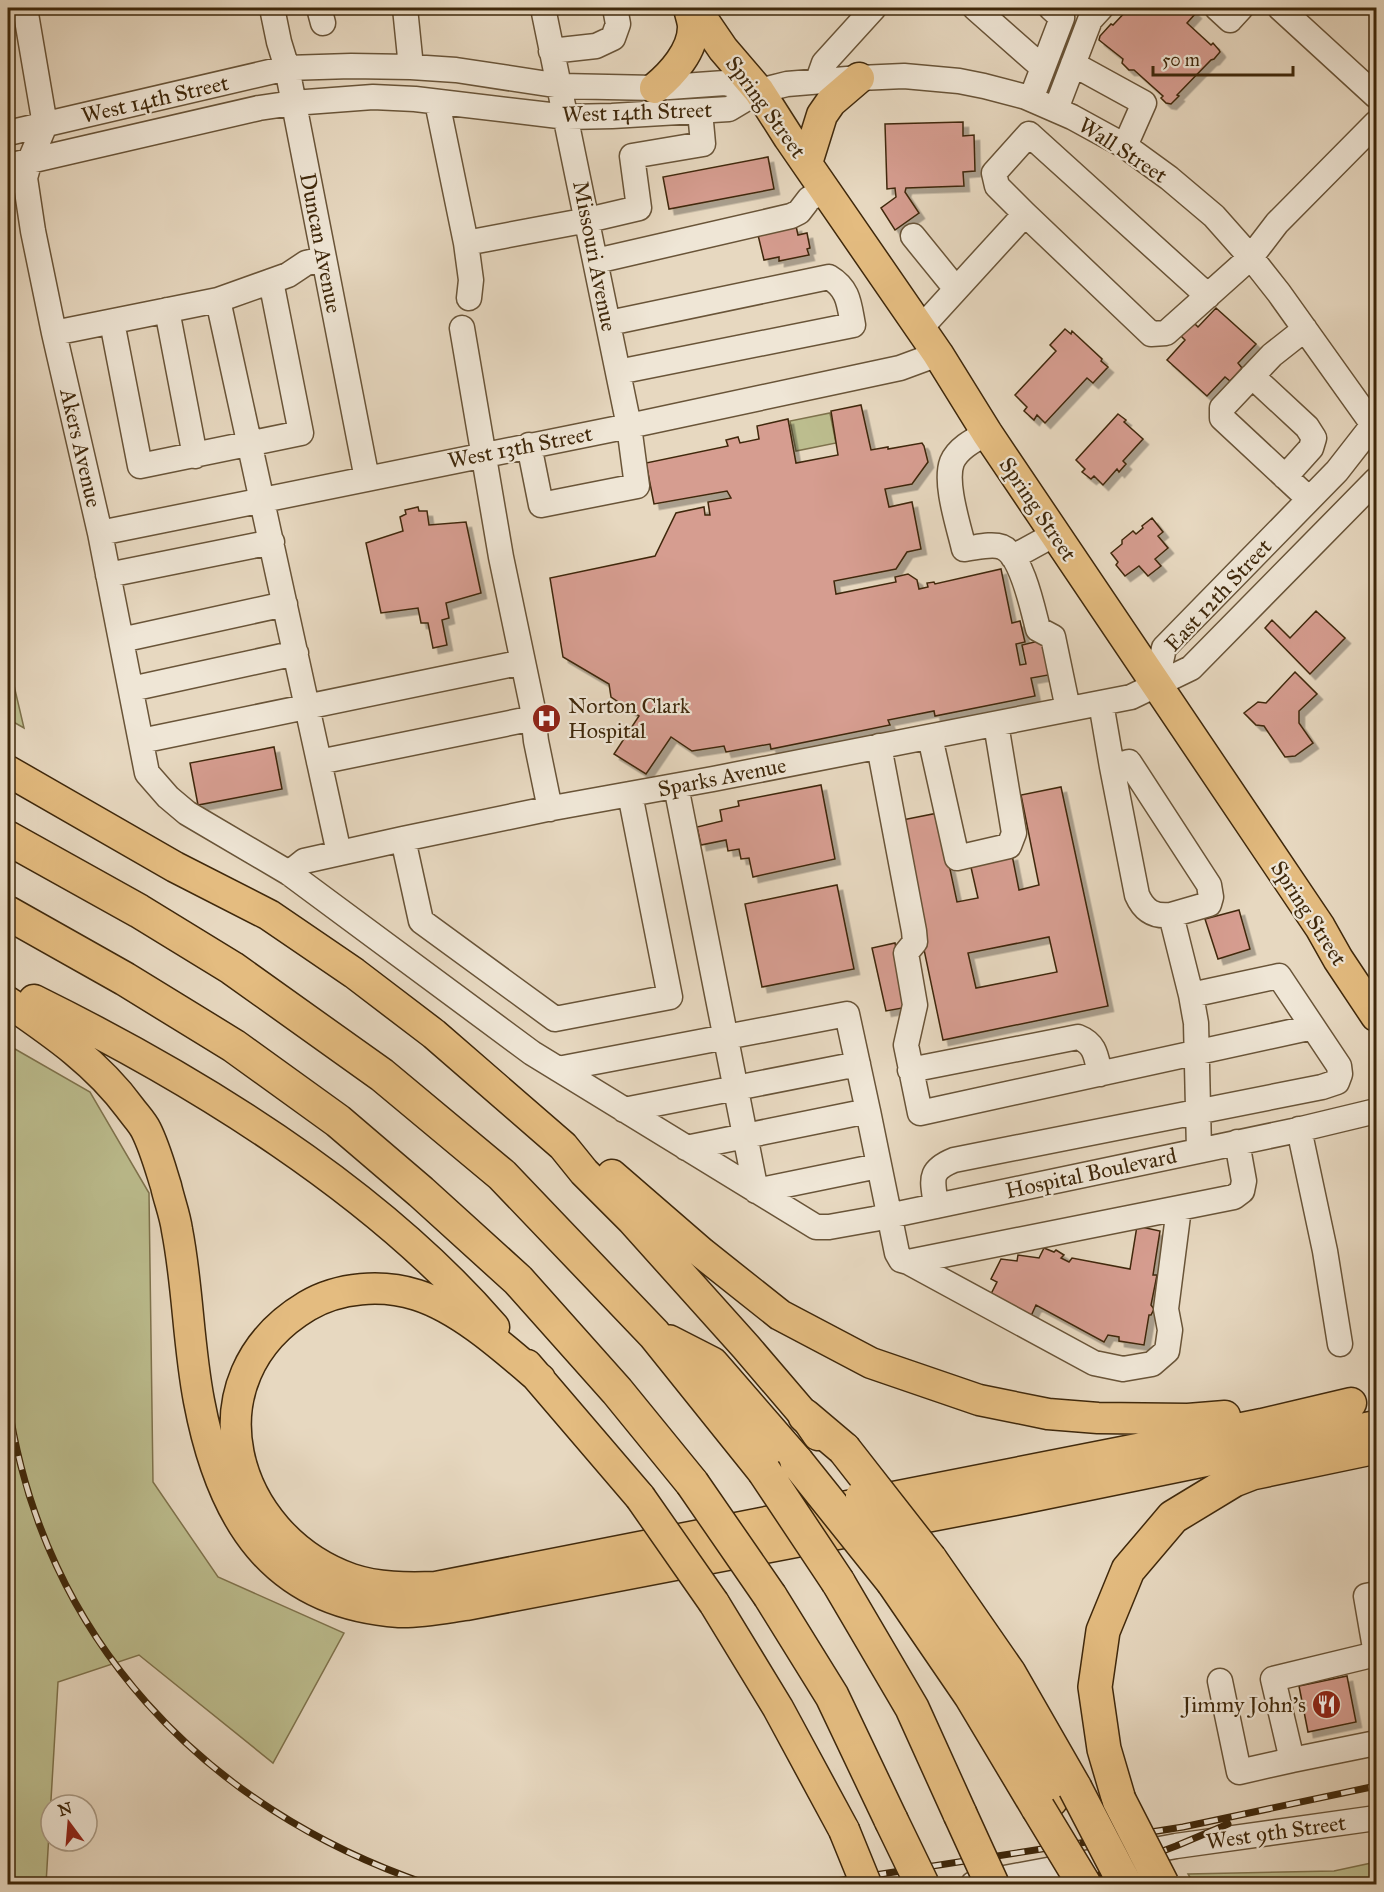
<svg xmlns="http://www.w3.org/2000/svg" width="1384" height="1892" font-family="'IM FELL Great Primer',serif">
<defs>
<filter id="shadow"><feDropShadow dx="5.5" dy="5.5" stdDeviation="0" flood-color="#0004"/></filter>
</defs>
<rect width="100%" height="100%" fill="#e7d8c0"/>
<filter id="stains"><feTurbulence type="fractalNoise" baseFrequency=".00333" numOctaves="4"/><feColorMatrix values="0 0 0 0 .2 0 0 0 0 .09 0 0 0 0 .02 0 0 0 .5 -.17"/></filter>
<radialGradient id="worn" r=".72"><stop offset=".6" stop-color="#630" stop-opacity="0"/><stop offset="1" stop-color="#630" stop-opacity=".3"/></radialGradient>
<path fill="#bcbd8e" stroke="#7e724c" stroke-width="1.5" d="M 830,413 L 836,443 L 796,451 L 790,421 Z
M 8,660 L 24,728 L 8,719 Z
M 8,1045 L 90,1092 L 149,1193 L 153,1482 L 218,1577 L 344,1633 L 273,1763 L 139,1655 L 58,1682 L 46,1884 L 8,1884 Z
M 1376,1862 L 1376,1884 L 1194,1884 L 1188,1874 L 1334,1871 Z"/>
<path fill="#d69d90" stroke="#3f280b" stroke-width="1.5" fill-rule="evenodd" filter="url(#shadow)" d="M 1129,8 L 1190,8 L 1196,13 L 1187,23 L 1211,45 L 1213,43 L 1219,50 L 1220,52 L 1214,59 L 1211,60 L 1177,95 L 1179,96 L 1171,104 L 1166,103 L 1161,98 L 1163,96 L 1134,70 L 1129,70 L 1122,63 L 1123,59 L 1099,40 L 1100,36 L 1111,24 L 1113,25 Z
M 963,122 L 963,136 L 974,135 L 975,171 L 963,172 L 964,186 L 906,188 L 905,192 L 919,213 L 895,230 L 881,208 L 896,197 L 895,188 L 887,189 L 885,124 Z
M 768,157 L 774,189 L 669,209 L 663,177 Z
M 796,226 L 798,235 L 807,233 L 810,248 L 807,249 L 809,255 L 779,261 L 779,257 L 764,260 L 758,235 Z
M 1216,308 L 1256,344 L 1238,363 L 1242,368 L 1230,381 L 1225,377 L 1207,396 L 1167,360 L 1185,340 L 1180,335 L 1193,322 L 1198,327 Z
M 1065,329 L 1071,334 L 1072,331 L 1102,359 L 1101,361 L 1108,367 L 1093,383 L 1087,378 L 1045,423 L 1037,415 L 1034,420 L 1024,411 L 1027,407 L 1015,395 L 1056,351 L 1050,345 Z
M 861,405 L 871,450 L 888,447 L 888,449 L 922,443 L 924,446 L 928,462 L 912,484 L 885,489 L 889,507 L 912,502 L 921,549 L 907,552 L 896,569 L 834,581 L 836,594 L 896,582 L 895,577 L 908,574 L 917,580 L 919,589 L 928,587 L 927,583 L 934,582 L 935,584 L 1001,569 L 1012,623 L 1020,621 L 1025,642 L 1016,644 L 1020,665 L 1026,664 L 1022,645 L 1047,639 L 1054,674 L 1031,678 L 1035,696 L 935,716 L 934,711 L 888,720 L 890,725 L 771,749 L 770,744 L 726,752 L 724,746 L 692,751 L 671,737 L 646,774 L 614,754 L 639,716 L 611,697 L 609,684 L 563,657 L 550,578 L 655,556 L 676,513 L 704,507 L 705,515 L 710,515 L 708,502 L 731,498 L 727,491 L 654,504 L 646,463 L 728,446 L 726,440 L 738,437 L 740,443 L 759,439 L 757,426 L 788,419 L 796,463 L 838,455 L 831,411 Z
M 1118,414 L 1126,420 L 1124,422 L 1143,439 L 1123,461 L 1126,464 L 1119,472 L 1117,469 L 1103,485 L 1094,476 L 1091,479 L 1082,472 L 1085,469 L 1076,460 Z
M 418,507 L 419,511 L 427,511 L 429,525 L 466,522 L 481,593 L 446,603 L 449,618 L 442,620 L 447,645 L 433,648 L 428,623 L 421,623 L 418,608 L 381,613 L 366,543 L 403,531 L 400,517 L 406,514 L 405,510 Z
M 1152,518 L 1163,532 L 1158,536 L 1168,548 L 1155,559 L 1161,566 L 1148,576 L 1139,566 L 1125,576 L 1116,565 L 1118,562 L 1111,553 L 1122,544 L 1122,540 L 1133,531 L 1136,534 L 1143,528 L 1142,526 Z
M 1316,611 L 1345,638 L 1310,674 L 1265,628 L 1272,620 L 1290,638 Z
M 1295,672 L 1317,694 L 1299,711 L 1299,723 L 1313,743 L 1295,756 L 1285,757 L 1264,726 L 1256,725 L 1244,713 L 1258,702 L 1266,703 Z
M 274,747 L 282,789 L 198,805 L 190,763 Z
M 821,785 L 835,859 L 753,877 L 749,858 L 741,859 L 739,849 L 728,851 L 726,840 L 701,845 L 697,827 L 722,821 L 720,810 L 739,806 L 738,801 Z
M 1061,787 L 1108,1006 L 943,1040 L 897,821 L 938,813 L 957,902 L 978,898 L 970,863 L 1012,855 L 1019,890 L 1039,885 L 1021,795 ZM 1049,937 L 1057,972 L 976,988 L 968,953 Z
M 837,885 L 854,969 L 762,987 L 745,904 Z
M 1239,910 L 1250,949 L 1218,959 L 1205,919 Z
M 895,943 L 908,1007 L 886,1011 L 872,948 Z
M 1137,1226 L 1160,1231 L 1153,1275 L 1157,1275 L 1151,1305 L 1154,1309 L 1151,1315 L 1149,1315 L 1144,1345 L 1119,1341 L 1119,1337 L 1108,1335 L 1104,1342 L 1036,1305 L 1031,1316 L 991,1294 L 997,1282 L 991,1279 L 1001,1259 L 1017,1261 L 1018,1255 L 1039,1258 L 1044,1248 L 1054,1252 L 1056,1250 L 1064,1255 L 1061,1258 L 1069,1262 L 1072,1258 L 1130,1269 Z
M 1347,1676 L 1356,1722 L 1308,1732 L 1299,1686 Z"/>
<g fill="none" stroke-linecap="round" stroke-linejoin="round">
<defs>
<path id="minor" d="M 25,8 L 45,125
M 272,8 L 279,42 L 287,68 L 367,479
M 319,8 L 323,23
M 405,8 L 411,67
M 975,8 L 1043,68
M 1217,8 L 1230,20 L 1241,8
M 1280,8 L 1376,96
M 551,51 L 596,46 L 613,38 L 618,24 L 615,8
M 1073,64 L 1144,103 L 1125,146
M 818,80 L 824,63 L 874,8
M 1031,99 L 1062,18 L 1051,8
M 437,102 L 466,243 L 588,220 L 639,208 L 632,156 L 703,144 L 700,111
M 1056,109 L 1090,20 L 1101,8
M 45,125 L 30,160 L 25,178 L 33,231 L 54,333 L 100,533 L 147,773 L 168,797 L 187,813 L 289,873 L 532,1053 L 816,1227 L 829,1227 L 874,1219 L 1293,1131 L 1376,1111
M 8,133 L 287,68 L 351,66 L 411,67 L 456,70 L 561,86 L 655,88 L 725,83 L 759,91
M 8,166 L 259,108 L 293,103 L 373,97 L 415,99 L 567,117 L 612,116 L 729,109 L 759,91 L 787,84 L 859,78 L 904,76 L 959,81 L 984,86 L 1026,97 L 1072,117 L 1125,146 L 1169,178 L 1214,216 L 1253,260 L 1279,293 L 1376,429
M 1025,214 L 997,186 L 994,173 L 1029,134 L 1208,296
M 913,236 L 956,289
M 466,243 L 471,280 L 469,298
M 596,261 L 791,216 L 799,212 L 809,199 L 825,189
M 218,300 L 339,853
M 167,310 L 195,456
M 112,322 L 140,466 L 301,433 L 271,281
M 609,323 L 829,277 C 849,289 849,304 853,325 L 618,372
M 462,328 L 501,557 L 532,705 L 536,741 L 550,809
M 920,329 L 1025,214 L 1151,334 L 1166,333 L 1251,257 L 1277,223 L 1376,123
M 1305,329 L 1272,355 L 1222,408 L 1222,418 L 1309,499
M 54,333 L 218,300 L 288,275 L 306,263 L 324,259
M 1252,376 L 1307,427 L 1314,438 L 1311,448 L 1285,477
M 987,433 C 974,440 958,448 952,462 C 944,483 959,527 964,549 C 975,548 991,543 1002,547 C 1022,555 1033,610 1038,629 L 1053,637 L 1068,709
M 529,445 L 541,505 L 637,486 L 629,426 L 543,8
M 100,533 L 629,426 L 900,368 L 938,354
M 1013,557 L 1055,534
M 108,575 L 272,542
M 121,640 L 285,604
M 1156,684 L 1164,648 L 1337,471 L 1376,421
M 131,689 L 296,653
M 1101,703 L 1112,767 L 1129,762 L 1209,885 L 1211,897 L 1209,904 L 1171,915 L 1191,995 L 1196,1023 L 1199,1150
M 930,737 L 957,858 L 1009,846 L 1014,833 L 996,724
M 141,741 L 523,662
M 879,746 L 914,931 L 915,942 L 906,953 L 915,1005 L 906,1045 L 920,1113 L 1313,1027
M 319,762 L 534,718
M 1112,767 L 1137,895 C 1144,911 1154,917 1171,915
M 676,786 L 756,1191 L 878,1166
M 403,839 L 421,921 L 555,1019 L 670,997 L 630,794
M 289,873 L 304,861 L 403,839 L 547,809 L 713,779 L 1131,697 L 1191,668 L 1376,480
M 558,1069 L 847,1014 L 868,1111
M 910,1070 L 1078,1037 C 1096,1044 1096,1057 1100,1074
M 624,1110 L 858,1064
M 1299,1129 L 1325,1251 L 1340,1344
M 686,1148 L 868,1111 L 897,1253 L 901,1260 L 908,1262 L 1234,1197 L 1242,1191 L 1244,1181 L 1237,1142
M 936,1206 C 933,1180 927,1171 954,1160 L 1322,1087 L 1337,1082 L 1340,1074 L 1339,1066 L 1279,976 L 1191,995
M 908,1262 L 1094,1363 L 1123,1369 L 1152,1364 L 1167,1351 L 1170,1330 L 1166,1309 L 1179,1208
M 1376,1594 L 1366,1596 L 1376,1654 L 1273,1679 L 1292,1760 L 1376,1743
M 1220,1681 L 1239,1772 L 1292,1760
M 973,1884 L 1176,1846 L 1376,1818"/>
<path id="major" d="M 695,8 L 723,49 L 759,91 L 789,138 L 938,354 L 987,433 L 1320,927 L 1338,959 L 1376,1016
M 655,88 C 672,74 693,51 693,27 C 693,21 690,14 689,8
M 807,163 L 822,115 L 831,102 L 859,78
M 8,771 L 175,867 L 269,915 L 354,973 L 434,1034 L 563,1146 L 584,1172 L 632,1220 L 746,1347 L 805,1416 L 818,1435
M 34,1000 C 196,1080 375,1190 494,1327
M 8,1002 C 53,1033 97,1063 130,1108 C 135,1115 142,1122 146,1130 C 155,1148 160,1167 166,1186 C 169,1200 175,1215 177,1230 C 188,1286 188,1344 199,1401 C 221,1517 271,1603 399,1612 C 420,1613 445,1608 466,1605 L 1015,1500 L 1376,1426
M 612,1175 L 702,1253 L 780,1315 L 871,1363 L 979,1400 L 1048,1414 L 1098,1418 L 1188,1419 L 1225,1416
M 527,1365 L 640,1497
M 540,1379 C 505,1349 461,1309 417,1295 C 382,1284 339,1287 307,1306 C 187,1378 230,1536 351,1579 C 378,1588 407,1588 436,1587 L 1178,1441 L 1262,1424 L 1351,1403
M 915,1569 L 989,1686 L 1052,1801
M 714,1603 L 778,1708 L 844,1830"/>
<path id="highway" d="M 8,838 L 139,911 L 232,968 L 382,1075 L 502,1175 L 654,1334 L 764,1471
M 8,913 L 125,979 L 234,1046 L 338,1121 L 421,1192 L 518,1280 L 617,1391 L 692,1483
M 669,1342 L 712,1364 L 797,1462
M 805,1416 L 844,1449
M 930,1559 L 1009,1673 L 1075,1788
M 838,1582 L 912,1708 L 960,1814
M 893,1582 L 971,1696 L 1038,1808
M 770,1596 L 832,1696 L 891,1820
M 1119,1800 L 1104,1749 L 1095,1687 L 1103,1631 L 1128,1570 L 1173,1517 L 1234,1480 L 1252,1473 L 1376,1447"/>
</defs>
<use href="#minor" stroke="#695438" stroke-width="27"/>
<use href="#major" stroke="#3f280b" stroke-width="33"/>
<use href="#highway" stroke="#3f280b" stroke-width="36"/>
<use href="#minor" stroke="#efe6d6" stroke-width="24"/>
<use href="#major" stroke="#e4bc80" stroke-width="30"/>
<use href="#highway" stroke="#e4bc80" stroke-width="33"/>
<defs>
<path id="rail" d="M 8,1401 C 42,1638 204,1808 427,1884
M 817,1884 L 1183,1827 L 1376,1786
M 1075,1884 L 1176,1846 L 1228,1824"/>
</defs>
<use href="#rail" stroke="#3f280b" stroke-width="7"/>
<use href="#rail" stroke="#efe6d6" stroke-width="4.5" stroke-dasharray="14" stroke-linecap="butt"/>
<defs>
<path id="major-bridge" d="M 861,1496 L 915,1569
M 640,1497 L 714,1603
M 844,1830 L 866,1884"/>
<path id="highway-bridge" d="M 844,1449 L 930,1559
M 797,1462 L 893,1582
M 764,1471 L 838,1582
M 692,1483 L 770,1596
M 1075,1788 L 1125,1884
M 1119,1800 L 1162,1884
M 1038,1808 L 1084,1884
M 960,1814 L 992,1884
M 891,1820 L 922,1884"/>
</defs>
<use href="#major-bridge" stroke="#3f280b" stroke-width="33" stroke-linecap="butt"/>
<use href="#highway-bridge" stroke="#3f280b" stroke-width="36" stroke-linecap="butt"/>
<use href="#major-bridge" stroke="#e4bc80" stroke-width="30"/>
<use href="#highway-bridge" stroke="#e4bc80" stroke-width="33"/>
</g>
<defs>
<symbol id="hospital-disc" viewBox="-11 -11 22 22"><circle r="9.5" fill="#8f2418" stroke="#efe6d6"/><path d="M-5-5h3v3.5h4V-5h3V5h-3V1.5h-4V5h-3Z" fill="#fff"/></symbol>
<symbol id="restaurant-disc" viewBox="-11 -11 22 22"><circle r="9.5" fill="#8f2418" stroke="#efe6d6"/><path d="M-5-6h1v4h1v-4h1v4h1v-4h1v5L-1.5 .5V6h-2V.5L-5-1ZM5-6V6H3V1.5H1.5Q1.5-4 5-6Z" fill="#fff"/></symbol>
</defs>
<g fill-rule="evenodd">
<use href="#hospital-disc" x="530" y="702" width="33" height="33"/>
<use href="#restaurant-disc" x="1310" y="1688" width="33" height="33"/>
</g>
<g text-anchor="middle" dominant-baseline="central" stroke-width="4.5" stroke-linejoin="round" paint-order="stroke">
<g font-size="22" fill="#3f280b" stroke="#efe6d6">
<text transform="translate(155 99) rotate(-13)">West 14th Street</text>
<text transform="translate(766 107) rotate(54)">Spring Street</text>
<text transform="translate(637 112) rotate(-2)">West 14th Street</text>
<text transform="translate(1123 150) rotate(33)">Wall Street</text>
<text transform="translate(321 243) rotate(79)">Duncan Avenue</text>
<text transform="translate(595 256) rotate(79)">Missouri Avenue</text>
<text transform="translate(520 447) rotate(-11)">West 13th Street</text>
<text transform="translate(81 448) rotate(77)">Akers Avenue</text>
<text transform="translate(1038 509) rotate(56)">Spring Street</text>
<text transform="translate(1218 595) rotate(-47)">East 12th Street</text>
<text transform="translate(722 777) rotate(-11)">Sparks Avenue</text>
<text transform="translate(1309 913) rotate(57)">Spring Street</text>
<text transform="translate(1091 1173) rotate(-12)">Hospital Boulevard</text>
<text transform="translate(1276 1832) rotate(-8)">West 9th Street</text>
</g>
<g font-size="22" fill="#3f280b" stroke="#efe6d6" text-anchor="start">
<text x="568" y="705">Norton Clark<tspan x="568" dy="25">Hospital</tspan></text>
<text x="1306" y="1704" text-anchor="end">Jimmy John's</text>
</g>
</g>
<rect width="1384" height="1892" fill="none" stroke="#e7d8c0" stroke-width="30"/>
<rect x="9" y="9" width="1366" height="1874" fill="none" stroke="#3f280b" stroke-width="3"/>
<rect x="15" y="15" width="1354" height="1862" fill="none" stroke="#3f280b" stroke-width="1.5"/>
<g transform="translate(69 1823) rotate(344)"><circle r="28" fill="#efe6d6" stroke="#a99a85" stroke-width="1.5"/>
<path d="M0-4.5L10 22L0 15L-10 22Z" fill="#8f2418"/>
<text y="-9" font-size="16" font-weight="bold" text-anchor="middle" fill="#3f280b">N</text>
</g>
<path d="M1153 66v9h140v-9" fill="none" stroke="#3f280b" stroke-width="3"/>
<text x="1162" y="66" font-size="18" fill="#3f280b" stroke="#efe6d6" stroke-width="4.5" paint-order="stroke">50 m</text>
<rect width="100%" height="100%" filter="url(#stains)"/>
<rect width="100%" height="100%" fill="url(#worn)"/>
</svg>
